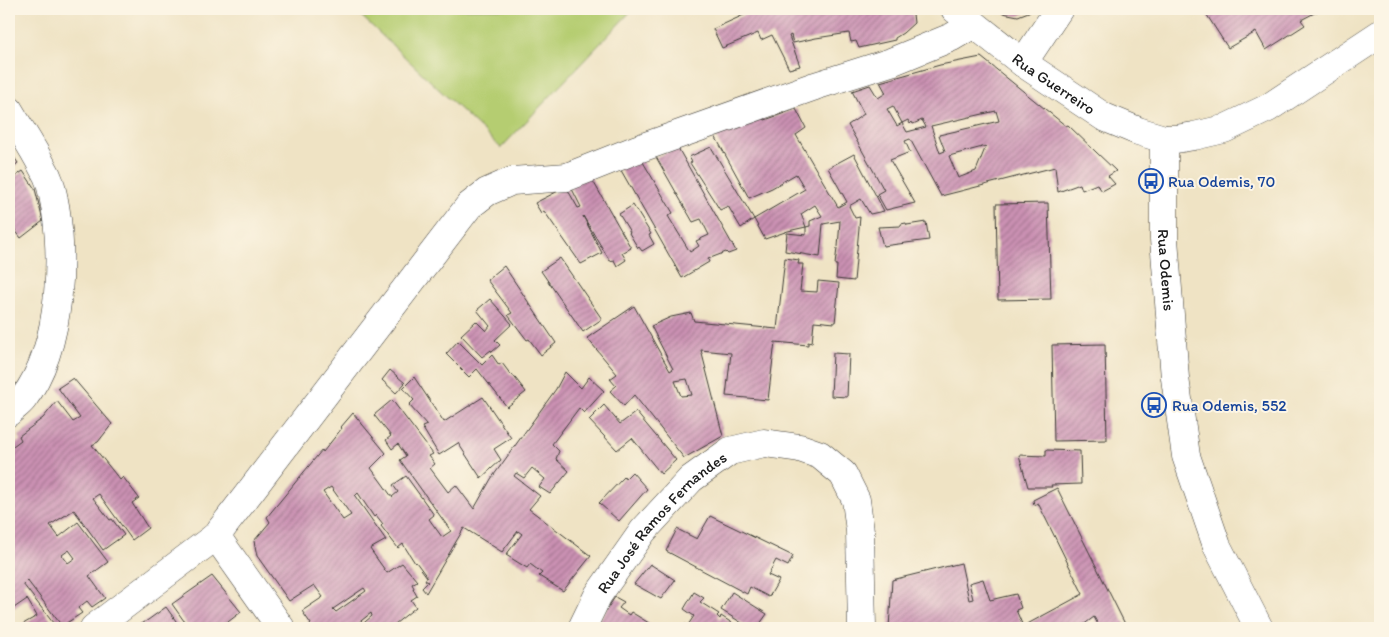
<svg xmlns="http://www.w3.org/2000/svg" width="1389" height="637" font-family="Itim,sans-serif">
<defs>
<pattern id="building-hatch" width="6" height="6" patternUnits="userSpaceOnUse" patternTransform="scale(1.25)"><rect width="6" height="6" fill="#cb91b3"/><path d="M-1 1l2-2M0 6l6-6M5 7l2-2" fill="none" stroke="#a47691"/></pattern>
</defs>
<rect width="100%" height="100%" fill="#fcf5e5"/>
<filter id="ink" filterUnits="userSpaceOnUse"><feTurbulence type="fractalNoise" baseFrequency=".02" numOctaves="2"/><feDisplacementMap in="SourceGraphic" scale="10" xChannelSelector="R" yChannelSelector="G"/><feConvolveMatrix kernelMatrix="1 2 1 2 8 2 1 2 1" color-interpolation-filters="sRGB"/></filter>
<filter id="wash" filterUnits="userSpaceOnUse"><feTurbulence type="fractalNoise" baseFrequency=".0096" numOctaves="4" result="noise"/><feDisplacementMap in="SourceGraphic" scale="20" xChannelSelector="R" yChannelSelector="G"/><feGaussianBlur stdDeviation="1.12" result="paint"/><feColorMatrix in="noise" values="0 0 0 0 0 0 0 0 0 0 0 0 0 0 0 0 0 1.4 0 .05"/><feComposite in="paint" operator="in"/></filter>
<g filter="url(#wash)">
<rect width="100%" height="100%" fill="#efe3c4"/>
<path fill="#b5cd71" stroke="#687446" d="M 356,9 L 633,9 L 501,148 L 355,10 Z"/>
<g id="blocks">
<path fill="url(#building-hatch)" fill-rule="evenodd" d="M 744,9 L 809,9 L 810,11 L 826,9 L 917,9 L 913,14 L 914,23 L 903,33 L 895,38 L 895,40 L 859,48 L 856,41 L 851,42 L 849,33 L 816,38 L 793,43 L 791,35 L 789,36 L 800,66 L 789,69 L 772,35 L 761,40 L 758,33 L 722,48 L 713,29 L 746,14 Z
M 998,9 L 1033,9 L 1031,11 L 1018,16 L 1003,13 Z
M 1203,9 L 1322,9 L 1301,20 L 1305,25 L 1266,50 L 1256,32 L 1228,48 Z
M 981,57 L 1066,126 L 1068,125 L 1096,152 L 1116,171 L 1108,176 L 1115,184 L 1102,191 L 1097,184 L 1082,190 L 1080,184 L 1058,192 L 1055,167 L 941,196 L 910,139 L 905,141 L 910,152 L 890,160 L 915,203 L 886,210 L 877,194 L 884,190 L 848,125 L 864,114 L 852,91 L 870,85 L 878,98 L 886,93 L 880,82 L 940,65 ZM 893,106 L 902,123 L 908,120 L 910,124 L 912,122 L 913,124 L 922,120 L 926,127 L 907,132 L 902,123 L 897,126 L 887,109 ZM 996,111 L 999,121 L 939,135 L 945,151 L 940,153 L 931,126 ZM 986,146 L 976,171 L 958,178 L 949,156 Z
M 796,109 L 806,128 L 796,135 L 838,207 L 847,202 L 828,168 L 854,154 L 884,211 L 870,214 L 861,199 L 849,206 L 855,218 L 860,217 L 854,281 L 836,279 L 837,265 L 835,265 L 837,248 L 838,247 L 840,221 L 823,224 L 820,257 L 785,251 L 787,233 L 806,235 L 806,227 L 810,226 L 810,221 L 822,216 L 815,205 L 801,214 L 806,227 L 788,231 L 765,239 L 754,219 L 805,189 L 796,174 L 772,188 L 749,198 L 715,136 L 762,116 L 765,120 Z
M 711,147 L 754,219 L 741,228 L 728,206 L 720,210 L 690,163 L 692,162 L 689,157 Z
M 678,148 L 736,251 L 728,254 L 726,252 L 708,259 L 709,262 L 682,278 L 618,165 L 640,157 L 673,213 L 668,216 L 690,252 L 699,246 L 696,241 L 709,235 L 701,219 L 693,222 L 656,157 Z
M 9,150 L 18,163 L 9,170 Z
M 23,171 L 35,189 L 43,221 L 21,238 L 9,222 L 9,220 L 16,214 L 10,207 L 9,207 L 9,181 Z
M 589,174 L 631,248 L 622,253 L 626,260 L 617,266 L 614,260 L 610,261 L 583,216 L 602,253 L 581,264 L 544,211 L 541,213 L 535,203 L 566,187 L 578,208 L 581,207 L 569,183 Z
M 1048,203 L 1051,299 L 998,300 L 996,204 Z
M 633,205 L 651,234 L 649,235 L 654,244 L 642,251 L 639,247 L 638,248 L 629,233 L 630,232 L 619,214 Z
M 926,222 L 929,240 L 883,246 L 878,227 L 901,226 L 901,224 L 906,223 L 907,225 Z
M 560,258 L 602,319 L 583,332 L 541,271 Z
M 785,258 L 799,260 L 798,264 L 803,264 L 800,291 L 817,292 L 818,281 L 839,283 L 835,323 L 814,321 L 812,343 L 808,342 L 808,345 L 775,342 L 768,400 L 726,396 L 731,353 L 701,350 L 723,436 L 684,458 L 634,395 L 624,406 L 610,391 L 616,386 L 610,379 L 617,374 L 587,338 L 634,306 L 670,371 L 673,369 L 651,326 L 671,317 L 691,313 L 694,321 L 777,329 ZM 687,379 L 692,395 L 681,396 L 675,381 Z
M 504,266 L 556,343 L 541,355 L 529,339 L 527,340 L 508,315 L 512,313 L 487,280 Z
M 490,299 L 512,324 L 495,340 L 500,345 L 492,352 L 491,350 L 482,357 L 461,335 L 476,321 L 486,331 L 490,326 L 477,310 Z
M 458,341 L 482,365 L 492,355 L 499,365 L 502,363 L 511,375 L 512,374 L 526,392 L 507,407 L 477,369 L 469,377 L 446,354 Z
M 1105,344 L 1107,440 L 1054,441 L 1052,345 Z
M 833,353 L 849,354 L 847,397 L 831,396 Z
M 390,370 L 405,383 L 396,393 L 382,380 Z
M 565,372 L 581,388 L 589,377 L 604,391 L 584,413 L 579,408 L 552,444 L 559,451 L 556,459 L 569,471 L 550,494 L 539,487 L 545,479 L 532,468 L 524,478 L 516,473 L 514,476 L 540,496 L 529,509 L 591,556 L 563,591 L 539,576 L 542,573 L 530,564 L 527,568 L 506,555 L 522,534 L 518,531 L 502,552 L 464,528 L 426,593 L 422,588 L 428,582 L 425,580 L 427,577 L 416,562 L 415,563 L 403,544 L 398,548 L 381,526 L 383,524 L 376,515 L 374,517 L 358,493 L 355,496 L 386,540 L 370,549 L 387,573 L 402,563 L 417,581 L 412,584 L 414,588 L 413,589 L 417,596 L 411,600 L 416,607 L 390,628 L 358,628 L 372,616 L 371,613 L 352,628 L 309,628 L 308,627 L 311,624 L 302,611 L 323,597 L 314,585 L 289,601 L 257,556 L 254,541 L 270,522 L 267,517 L 322,450 L 323,452 L 342,428 L 341,427 L 353,413 L 386,453 L 371,468 L 382,483 L 392,497 L 398,492 L 393,485 L 406,476 L 434,515 L 429,519 L 442,537 L 451,531 L 400,460 L 406,456 L 398,444 L 392,449 L 386,440 L 391,436 L 374,415 L 392,400 L 433,454 L 429,456 L 435,464 L 430,468 L 448,492 L 456,485 L 474,509 L 491,479 L 556,389 ZM 331,487 L 351,515 L 343,520 L 323,492 ZM 364,588 L 366,591 L 336,612 L 333,609 Z
M 414,377 L 444,422 L 483,397 L 511,438 L 494,449 L 501,460 L 481,478 L 458,443 L 439,455 L 422,427 L 427,425 L 409,405 L 414,400 L 403,388 Z
M 73,378 L 112,424 L 98,442 L 92,445 L 120,480 L 123,477 L 139,498 L 132,503 L 148,528 L 132,540 L 99,494 L 93,498 L 110,520 L 112,519 L 124,535 L 103,550 L 74,510 L 50,525 L 59,537 L 78,522 L 108,562 L 89,576 L 105,598 L 92,607 L 87,601 L 78,608 L 82,613 L 62,626 L 27,580 L 23,584 L 57,628 L 26,628 L 23,624 L 37,616 L 27,599 L 14,608 L 9,600 L 9,449 L 21,440 L 19,436 L 43,418 L 57,401 L 73,422 L 80,418 L 58,388 ZM 69,550 L 75,558 L 68,563 L 62,555 Z
M 604,405 L 620,424 L 636,412 L 676,460 L 661,474 L 632,438 L 617,450 L 589,420 Z
M 1046,450 L 1080,451 L 1081,484 L 1051,485 L 1052,487 L 1028,487 L 1019,455 L 1046,456 Z
M 632,472 L 647,489 L 619,521 L 599,503 L 624,477 L 625,479 Z
M 1057,488 L 1127,628 L 1100,628 L 1094,617 L 1079,628 L 1020,628 L 1083,594 L 1038,503 L 1034,505 L 1033,500 Z
M 710,516 L 793,556 L 788,566 L 776,560 L 768,575 L 779,580 L 769,597 L 750,587 L 747,594 L 666,551 L 677,529 L 697,539 Z
M 961,563 L 969,600 L 973,599 L 969,583 L 983,579 L 990,600 L 1016,594 L 1021,608 L 1016,610 L 1022,624 L 1013,628 L 889,628 L 892,580 Z
M 650,564 L 675,580 L 661,599 L 634,584 Z
M 212,576 L 241,612 L 220,628 L 189,628 L 172,604 Z
M 694,592 L 704,598 L 700,602 L 719,614 L 717,616 L 720,619 L 721,616 L 740,628 L 682,628 L 685,624 L 688,625 L 694,616 L 684,609 Z
M 732,592 L 767,614 L 757,628 L 750,628 L 721,610 Z
M 615,597 L 624,602 L 619,608 L 629,615 L 631,612 L 657,628 L 594,628 Z
M 166,607 L 181,628 L 135,628 L 148,620 Z"/>
</g>
</g>
<g filter="url(#ink)">
<use href="#blocks" fill-opacity="0" stroke="#3c3a35" stroke-width="1"/>
<g fill="none" stroke-linecap="round" stroke-linejoin="round">
<defs>
<g id="street">
<path d="M 1023,63 L 1059,9"/>
<path d="M 9,110 C 20,129 32,146 42,166 C 45,171 48,177 50,183 C 67,244 63,348 23,399 C 19,404 13,408 9,412"/>
<path id="s1" d="M 1164,139 L 1164,239 L 1175,378 L 1186,456 L 1217,546 L 1259,628"/>
<path d="M 216,536 L 281,628"/>
<path d="M 94,628 L 216,536 L 469,206 L 487,192 L 512,181 L 567,177 L 635,150 L 815,86 L 891,62 L 952,37 L 974,24"/>
<path id="s2" d="M 582,628 L 598,595 L 643,531 L 691,479 L 730,451 L 764,443 L 800,448 L 820,455 L 843,474 L 856,500 L 860,531 L 862,628"/>
</g>
<g id="secondary">
<path id="s3" d="M 955,9 L 1023,63 L 1104,117 L 1138,131 L 1164,139 L 1176,139 L 1194,136 L 1224,129 L 1268,108 L 1380,34"/>
</g>
</defs>
<use href="#street" stroke="#3c3a35" stroke-width="29"/>
<use href="#secondary" stroke="#3c3a35" stroke-width="29"/>
<use href="#street" stroke="#fff" stroke-width="28"/>
<use href="#secondary" stroke="#fff" stroke-width="28"/>
</g>
</g>
<defs>
<symbol id="bus-ring" viewBox="-11 -11 22 22"><circle r="9.5" fill="#fcf5e5" stroke="#1a4fb4" stroke-width="1.5"/><path d="M-5-6H5V4H4V6H2V4H-2V6H-4V4H-5ZM-3.5-4V0h7V-4ZM-3.5 1.2v1.5H-2V1.2ZM2 1.2v1.5H3.5V1.2Z" fill="#1a4fb4"/></symbol>
</defs>
<g fill-rule="evenodd">
<use href="#bus-ring" x="1137" y="167" width="28" height="28"/>
<use href="#bus-ring" x="1140" y="391" width="28" height="28"/>
</g>
<g text-anchor="middle" dominant-baseline="central" stroke-width="4" stroke-linejoin="round" paint-order="stroke">
<g font-size="16" fill="#1c1c1c" stroke="#fcf5e5">
<text stroke="none"><textPath href="#s3" startOffset="124">Rua Guerreiro</textPath></text>
<text stroke="none"><textPath href="#s1" startOffset="131">Rua Odemis</textPath></text>
<text stroke="none"><textPath href="#s2" startOffset="134">Rua José Ramos Fernandes</textPath></text>
</g>
<g font-size="16" fill="#164399" stroke="#fcf5e5" text-anchor="start">
<text x="1168" y="181">Rua Odemis, 70</text>
<text x="1172" y="405">Rua Odemis, 552</text>
</g>
</g>
<rect width="1389" height="637" fill="none" stroke="#fcf5e5" stroke-width="30"/>
</svg>
